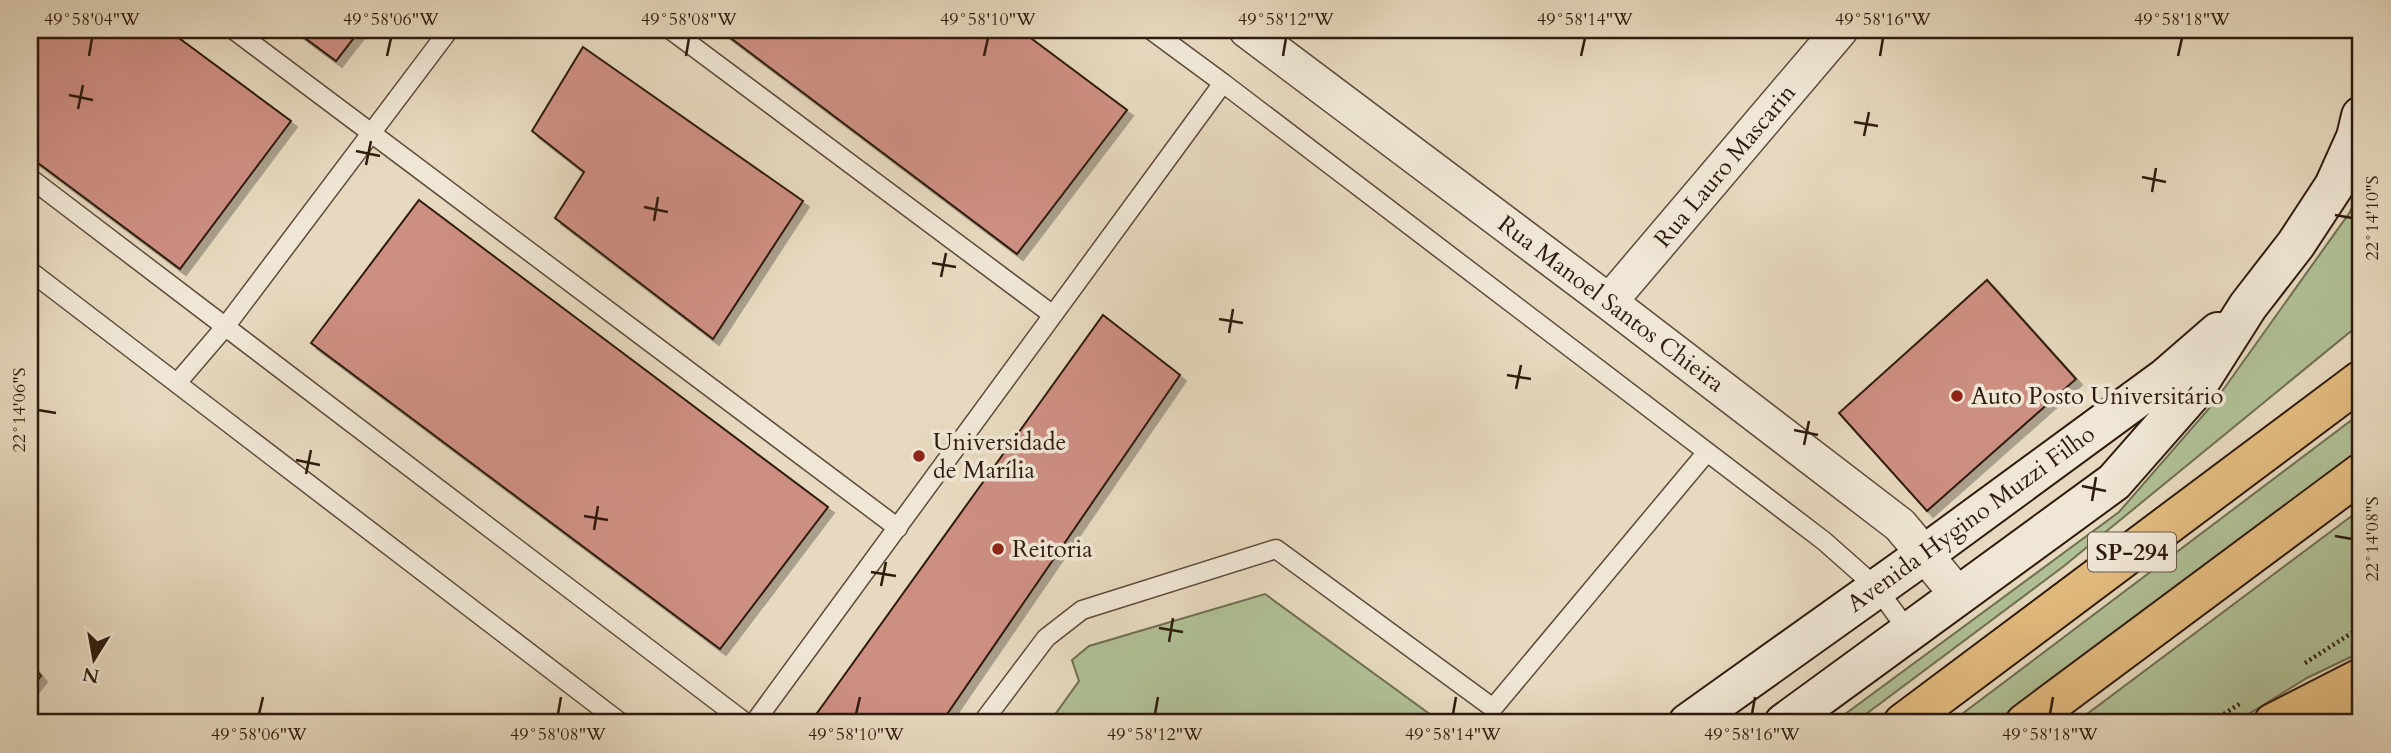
<svg xmlns="http://www.w3.org/2000/svg" width="2391" height="753" font-family="Cardo,serif">
<defs>
<filter id="shadow"><feDropShadow dx="6" dy="6" stdDeviation="0" flood-color="#0004"/></filter>
</defs>
<rect width="100%" height="100%" fill="#e6d9bf"/>
<filter id="stains"><feTurbulence type="fractalNoise" baseFrequency=".00286" numOctaves="4"/><feColorMatrix values="0 0 0 0 .2 0 0 0 0 .09 0 0 0 0 .02 0 0 0 .5 -.17"/></filter>
<radialGradient id="worn" r=".72"><stop offset=".6" stop-color="#630" stop-opacity="0"/><stop offset="1" stop-color="#630" stop-opacity=".3"/></radialGradient>
<path fill="#b0c096" stroke="#706e52" stroke-width="2" d="M 2361,186 L 2361,323 L 2064,566 L 1854,723 L 1833,723 L 2119,512 L 2213,404 L 2350,212 Z
M 2361,413 L 2361,450 L 1997,723 L 1950,723 Z
M 2361,509 L 2361,652 L 2307,678 L 2234,723 L 2075,723 Z
M 1265,594 L 1442,723 L 1049,723 L 1079,681 L 1072,660 L 1089,646 Z"/>
<path fill="#ce8f83" stroke="#2f1b0e" stroke-width="2" filter="url(#shadow)" d="M 30,30 L 168,30 L 291,121 L 180,269 L 30,157 Z
M 294,30 L 360,30 L 336,61 Z
M 720,30 L 1020,30 L 1127,110 L 1017,254 Z
M 583,47 L 803,201 L 713,339 L 555,218 L 584,172 L 532,131 Z
M 419,200 L 828,507 L 720,649 L 311,343 Z
M 1987,280 L 2076,379 L 1927,511 L 1839,413 Z
M 1103,315 L 1180,375 L 941,723 L 810,723 Z
M 30,662 L 41,676 L 30,690 Z"/>
<g fill="none" stroke-linecap="round" stroke-linejoin="round">
<defs>
<path id="service" d="M 234,30 L 898,528
M 671,30 L 1053,315
M 1151,30 L 1223,83
M 30,178 L 746,723
M 30,271 L 621,723
M 177,383 L 225,327 L 449,30
M 754,723 L 1223,83 L 1824,541 L 1876,587 L 1909,632
M 982,723 L 1046,638 L 1082,610 L 1276,549 L 1493,708 L 1707,452"/>
<path id="minor" d="M 1247,30 L 1609,302 L 1900,525 L 1959,596
M 1609,302 L 1840,30"/>
<path id="secondary" d="M 1688,723 L 1925,554 L 2165,378 L 2218,332
M 1784,723 L 2114,482 L 2194,391 L 2248,306 L 2296,244 L 2334,186 L 2356,137 L 2361,116"/>
<path id="trunk" d="M 2273,723 L 2361,678"/>
<path id="motorway" d="M 1903,723 L 2361,380
M 2025,723 L 2361,473
M 2331,723 L 2361,711"/>
</defs>
<use href="#service" stroke="#5d4a3a" stroke-width="21"/>
<use href="#minor" stroke="#5d4a3a" stroke-width="38"/>
<use href="#secondary" stroke="#2f1b0e" stroke-width="42"/>
<use href="#trunk" stroke="#2f1b0e" stroke-width="42"/>
<use href="#motorway" stroke="#2f1b0e" stroke-width="42"/>
<path stroke="#2f1b0e" stroke-width="4.5" stroke-dasharray="2 3.5" stroke-linecap="butt" d="M 2305,663 L 2361,627
M 2210,723 L 2241,703"/>
<use href="#service" stroke="#efe6d5" stroke-width="18"/>
<use href="#minor" stroke="#efe6d5" stroke-width="35"/>
<use href="#secondary" stroke="#efe6d5" stroke-width="38"/>
<use href="#trunk" stroke="#e3bc80" stroke-width="38"/>
<use href="#motorway" stroke="#e3bc80" stroke-width="38"/>
</g>
<path fill="none" stroke="#2f1b0e" stroke-width="2.5" d="M 89,56 L 92,38M 387,56 L 391,38M 686,56 L 689,38M 984,56 L 988,38M 1283,56 L 1286,38M 1581,56 L 1585,38M 1880,56 L 1883,38M 2178,56 L 2182,38M 69,95 L 93,100M 78,109 L 83,85M 1854,122 L 1878,126M 1864,136 L 1869,112M 356,151 L 380,156M 366,165 L 371,141M 2142,177 L 2166,182M 2152,192 L 2156,168M 644,207 L 668,212M 2335,215 L 2352,218M 654,221 L 658,197M 932,263 L 956,267M 941,277 L 946,253M 1219,319 L 1243,323M 1229,333 L 1233,309M 1507,375 L 1531,379M 1516,389 L 1521,365M 38,410 L 56,413M 1794,430 L 1818,435M 1804,445 L 1809,421M 296,460 L 320,465M 306,474 L 311,450M 2082,486 L 2106,491M 2092,501 L 2096,477M 584,516 L 608,520M 594,530 L 598,506M 2335,536 L 2352,539M 871,572 L 896,576M 881,586 L 886,562M 1159,628 L 1183,632M 1169,642 L 1173,618M 259,714 L 263,697M 558,714 L 561,697M 856,714 L 860,697M 1155,714 L 1158,697M 1453,714 L 1456,697M 1752,714 L 1755,697M 2050,714 L 2053,697"/>
<g fill="#8f2418" stroke="#efe6d5" stroke-width="2.5">
<circle cx="1957" cy="396" r="7"/>
<circle cx="919" cy="456" r="7"/>
<circle cx="998" cy="549" r="7"/>
</g>
<g text-anchor="middle" dominant-baseline="central" stroke-width="7" stroke-linejoin="round" paint-order="stroke">
<rect fill="#efe6d5" stroke="#69584a" stroke-width="2" x="2088" y="532.5" width="88" height="39" rx="5"/>
<g font-size="23" font-weight="bold" fill="#2f1b0e">
<text x="2132" y="552">SP-294</text>
</g>
<g font-size="24" fill="#2f1b0e" stroke="#efe6d5">
<text transform="translate(1725 166) rotate(-50)">Rua Lauro Mascarin</text>
<text transform="translate(1611 304) rotate(37)">Rua Manoel Santos Chieira</text>
<text transform="translate(1971 519) rotate(-36)">Avenida Hygino Muzzi Filho</text>
</g>
<g font-size="24" fill="#2f1b0e" stroke="#efe6d5" text-anchor="start">
<text x="1971" y="396">Auto Posto Universitário</text>
<text x="933" y="442">Universidade<tspan x="933" dy="28">de Marília</tspan></text>
<text x="1012" y="549">Reitoria</text>
</g>
</g>
<rect width="2391" height="753" fill="none" stroke="#e6d9bf" stroke-width="77"/>
<g transform="translate(94 659) rotate(191)" stroke="#efe6d5" stroke-width="5" paint-order="stroke">
<path d="M0-5L12 26L0 18L-12 26Z" fill="#2f1b0e"/>
<text y="-10" font-size="19" font-weight="bold" text-anchor="middle" fill="#2f1b0e">N</text>
</g>
<rect x="38" y="38" width="2314" height="676" fill="none" stroke="#2f1b0e" stroke-width="2.5"/>
<g font-size="18" text-anchor="middle" fill="#2f1b0e">
<text x="92" y="25">49°58'04"W</text>
<text x="391" y="25">49°58'06"W</text>
<text x="689" y="25">49°58'08"W</text>
<text x="988" y="25">49°58'10"W</text>
<text x="1286" y="25">49°58'12"W</text>
<text x="1585" y="25">49°58'14"W</text>
<text x="1883" y="25">49°58'16"W</text>
<text x="2182" y="25">49°58'18"W</text>
<text transform="translate(2372 218) rotate(-90)" y="6">22°14'10"S</text>
<text transform="translate(19 410) rotate(-90)" y="6">22°14'06"S</text>
<text transform="translate(2372 539) rotate(-90)" y="6">22°14'08"S</text>
<text x="259" y="740">49°58'06"W</text>
<text x="558" y="740">49°58'08"W</text>
<text x="856" y="740">49°58'10"W</text>
<text x="1155" y="740">49°58'12"W</text>
<text x="1453" y="740">49°58'14"W</text>
<text x="1752" y="740">49°58'16"W</text>
<text x="2050" y="740">49°58'18"W</text>
</g>
<rect width="100%" height="100%" filter="url(#stains)"/>
<rect width="100%" height="100%" fill="url(#worn)"/>
</svg>
